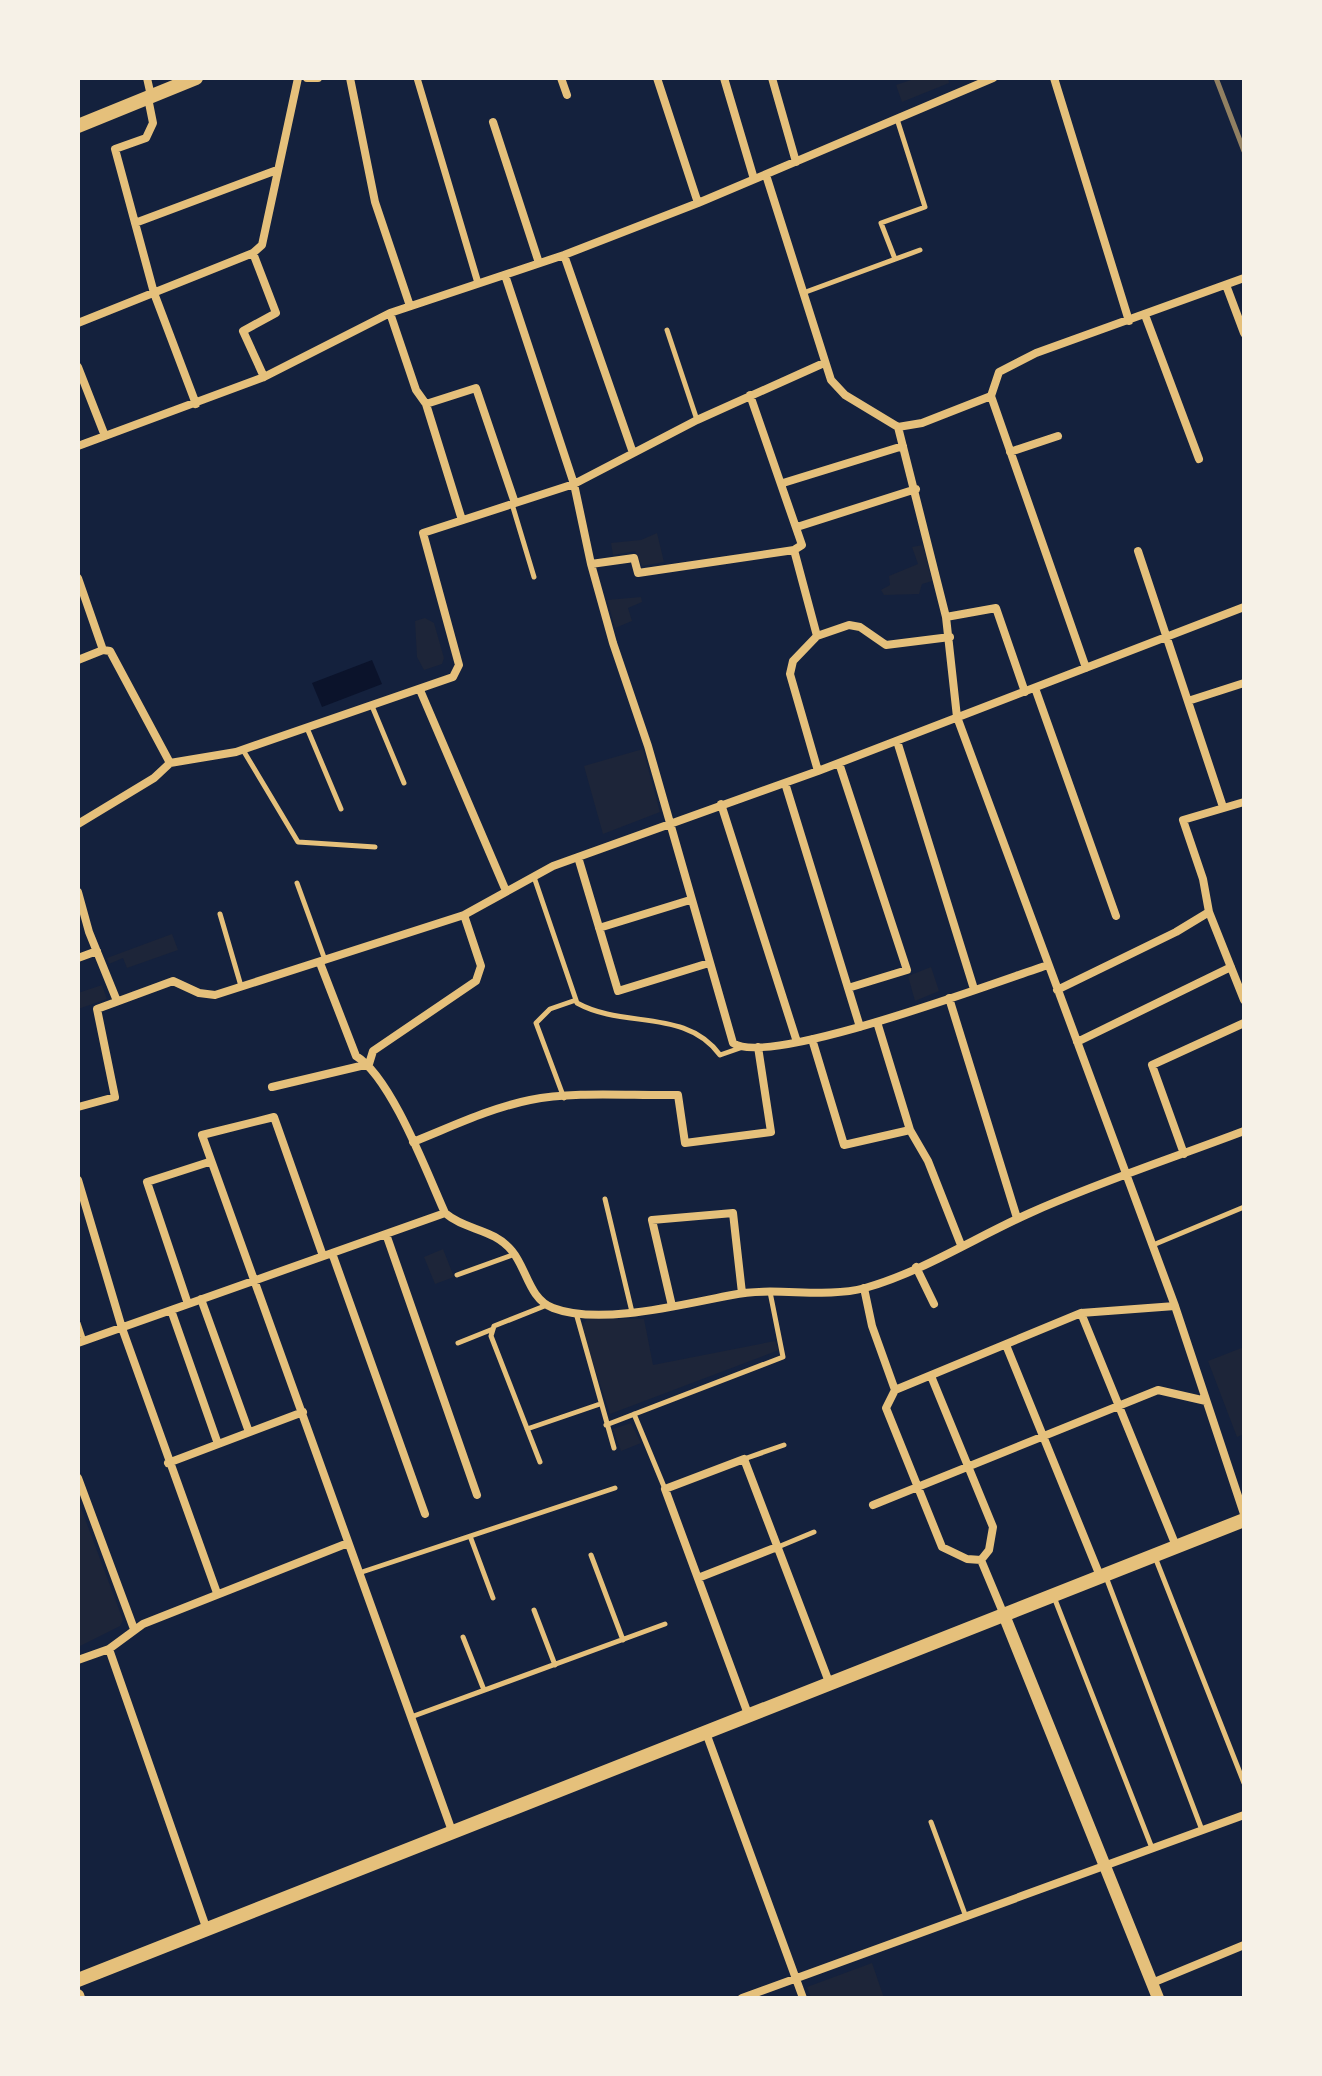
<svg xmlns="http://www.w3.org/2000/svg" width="1322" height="2076" font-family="'Alegreya Sans',sans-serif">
<rect width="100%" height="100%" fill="#14213d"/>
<path fill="#1d2539" d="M 917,78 L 948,78 L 949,83 L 902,102 L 896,85 Z
M 657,533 L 664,562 L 642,566 L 635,551 L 613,555 L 611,543 L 641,540 Z
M 923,545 L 932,581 L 922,584 L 919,594 L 884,595 L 881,590 L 890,585 L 889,576 L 918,564 L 912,547 Z
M 641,597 L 642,602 L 628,608 L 632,621 L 615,628 L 607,600 Z
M 425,618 L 434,623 L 444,658 L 442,664 L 424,670 L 417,657 L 415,621 Z
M 643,749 L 660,812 L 603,834 L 584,766 Z
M 172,934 L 178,950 L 127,968 L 123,958 L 109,964 L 107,958 Z
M 931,967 L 939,991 L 915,1001 L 908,976 Z
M 102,985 L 107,999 L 78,1009 L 78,993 Z
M 443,1249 L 454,1277 L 435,1284 L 424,1257 Z
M 587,1319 L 644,1319 L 653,1365 L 775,1341 L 779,1350 L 610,1414 L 581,1327 Z
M 1244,1347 L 1244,1434 L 1237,1437 L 1208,1361 Z
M 631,1423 L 641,1443 L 621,1451 L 613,1429 Z
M 78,1500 L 123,1620 L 120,1626 L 78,1647 Z
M 872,1963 L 884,1998 L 811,1998 L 807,1987 Z"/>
<path fill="#0b132b" d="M 372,660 L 382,684 L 322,707 L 312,683 Z"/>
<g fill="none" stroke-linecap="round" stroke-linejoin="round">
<path stroke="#e5c07b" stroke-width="5" d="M 895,259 L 881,223 L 925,207 L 897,119
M 803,293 L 920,250
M 667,330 L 697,420
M 512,504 L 534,577
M 372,706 L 404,783
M 307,728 L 341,809
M 243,750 L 298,842 L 375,847
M 534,877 L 577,1003 C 624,1029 686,1008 720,1055 L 743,1047
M 297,883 L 325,960
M 220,914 L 241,986
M 564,1098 L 536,1023 L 550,1009 L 576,1000
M 605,1199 L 632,1312
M 1153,1245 L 1244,1207
M 457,1275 L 515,1254
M 576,1313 L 614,1448
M 78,1323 L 84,1341
M 458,1343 L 493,1329
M 634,1414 L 665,1489
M 606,1425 L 783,1357 L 770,1292
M 527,1429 L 600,1404
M 744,1459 L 784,1445
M 540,1462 L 491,1336 L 494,1326 L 547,1305
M 470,1536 L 493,1598
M 778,1547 L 814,1532
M 591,1555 L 623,1640
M 1155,1557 L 1244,1783
M 359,1573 L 615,1488
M 1106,1577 L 1202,1830
M 1054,1597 L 1152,1848
M 534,1610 L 555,1665
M 463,1637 L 484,1690
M 411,1717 L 665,1624
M 931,1822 L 966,1917"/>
<path stroke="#e5c07b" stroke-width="7" d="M 417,78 L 478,283"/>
<path stroke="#e5c07b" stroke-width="8" d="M 147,78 L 151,96
M 307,78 L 318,78
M 350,78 L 375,202 L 410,306
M 561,78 L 567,95
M 657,78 L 698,203
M 724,78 L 754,179
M 772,78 L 796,162
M 1054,78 L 1129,321
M 148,98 L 153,123 L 146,138 L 115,149 L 154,293 L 196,404
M 493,122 L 539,263
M 766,175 L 831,380 L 845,395 L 898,427 L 922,423 L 991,396 L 999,372 L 1036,353 L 1244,278
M 135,223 L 277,170
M 253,253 L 276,313 L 243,331 L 264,377
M 564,255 L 633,453
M 505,275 L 574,484 L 591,564 L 613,643 L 648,746 L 733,1043 C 768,1068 999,981 1048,965
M 1226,285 L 1244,333
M 390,313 L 416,390 L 426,404 L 462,520
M 1145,315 L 1199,459
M 78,323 L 253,253 L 262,245 L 298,78
M 78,367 L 105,436
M 750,395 L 802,545 L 794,550 L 817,636 L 793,661 L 790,674 L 818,771
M 991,396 L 1086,668
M 426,404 L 476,388 L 515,503
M 898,427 L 946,617 L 957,717 L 1175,1306 L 1244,1514
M 78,446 L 264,377 L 390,313 L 564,255 L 698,203 L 993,78
M 1010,452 L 1058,436
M 783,483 L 903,446
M 797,527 L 916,489
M 1138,551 L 1223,807
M 591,564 L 634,558 L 638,573 L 794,550
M 78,578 L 103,650
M 946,617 L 996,608 L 1025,692
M 817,636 L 849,625 L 860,627 L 886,645 L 950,637
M 78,660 L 103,650 L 110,651 L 170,763
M 1035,688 L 1116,916
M 420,690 L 506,891
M 1188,701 L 1244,683
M 897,741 L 974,989
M 170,763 L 236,752 L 453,677 L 459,665 L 423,533 L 574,484 L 697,420 L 824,363
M 839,763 L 907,970 L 848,988
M 785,783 L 860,1027
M 1244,802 L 1183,820 L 1203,879 L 1209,912 L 1244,1000
M 721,804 L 797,1042
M 78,824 L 154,778 L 170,763
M 578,857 L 618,991 L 709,963
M 78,892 L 89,932 L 117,1001
M 599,928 L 690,900
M 78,958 L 97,951
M 320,963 L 356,1056 C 391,1077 427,1173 445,1213
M 1057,990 L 1176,932 L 1209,912
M 949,998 L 1017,1218
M 877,1022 L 910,1130 L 928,1161 L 961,1245
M 812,1039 L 844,1145 L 910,1130
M 1077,1042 L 1231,967
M 272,1087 L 369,1064 L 373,1051 L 476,981 L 481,966 L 464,915
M 78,1107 L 115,1097 L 97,1009 L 173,981 L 199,993 L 215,995 L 464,915 L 553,866 L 818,771 L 1244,607
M 413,1142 C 451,1127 490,1108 530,1100 C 574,1091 632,1096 678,1095 L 685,1143 L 771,1132 L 758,1047
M 1184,1154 L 1152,1065 L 1244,1023
M 78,1180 L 122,1328 L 217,1593
M 445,1213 C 466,1231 493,1228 512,1251 C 527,1269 529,1299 553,1308 C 600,1326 684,1304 732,1295 C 775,1286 823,1299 865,1288 C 922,1272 976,1237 1030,1213 C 1099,1182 1173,1158 1244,1131
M 386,1234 L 477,1495
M 332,1253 L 425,1514
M 323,1256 L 274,1117 L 202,1135 L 452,1831
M 916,1267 L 934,1304
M 864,1288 L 872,1326 L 895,1390 L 886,1408 L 942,1547 L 967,1559 L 981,1560 L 1004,1615
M 201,1299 L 249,1432
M 188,1304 L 147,1182 L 209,1162
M 672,1306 L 652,1220 L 733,1213 L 742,1293
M 171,1310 L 218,1444
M 1081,1313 L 1176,1546
M 78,1343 L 445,1213
M 1006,1345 L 1100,1576
M 931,1376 L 993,1527 L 989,1550 L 981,1560
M 895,1390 L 1081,1313 L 1175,1306
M 168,1463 L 303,1412
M 78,1478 L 134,1629
M 873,1505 L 1158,1390 L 1206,1401
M 698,1578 L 777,1547
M 109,1649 L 207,1930
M 78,1660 L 109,1649 L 143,1624 L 348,1543
M 748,1714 L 665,1489 L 744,1459 L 829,1682
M 705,1730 L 803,1998
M 1152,1983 L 1244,1945
M 742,1998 L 1244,1815"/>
<path stroke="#e5c07b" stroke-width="12" d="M 1004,1615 L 1158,1998
M 78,1995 L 79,1998"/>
<path stroke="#e5c07b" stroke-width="14" d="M 78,126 L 196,78
M 78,1980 L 1244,1520"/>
<path stroke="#918062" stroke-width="5" d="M 1216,78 L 1244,151"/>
</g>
<rect width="1322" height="2076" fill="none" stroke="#f6f1e7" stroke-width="160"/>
</svg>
